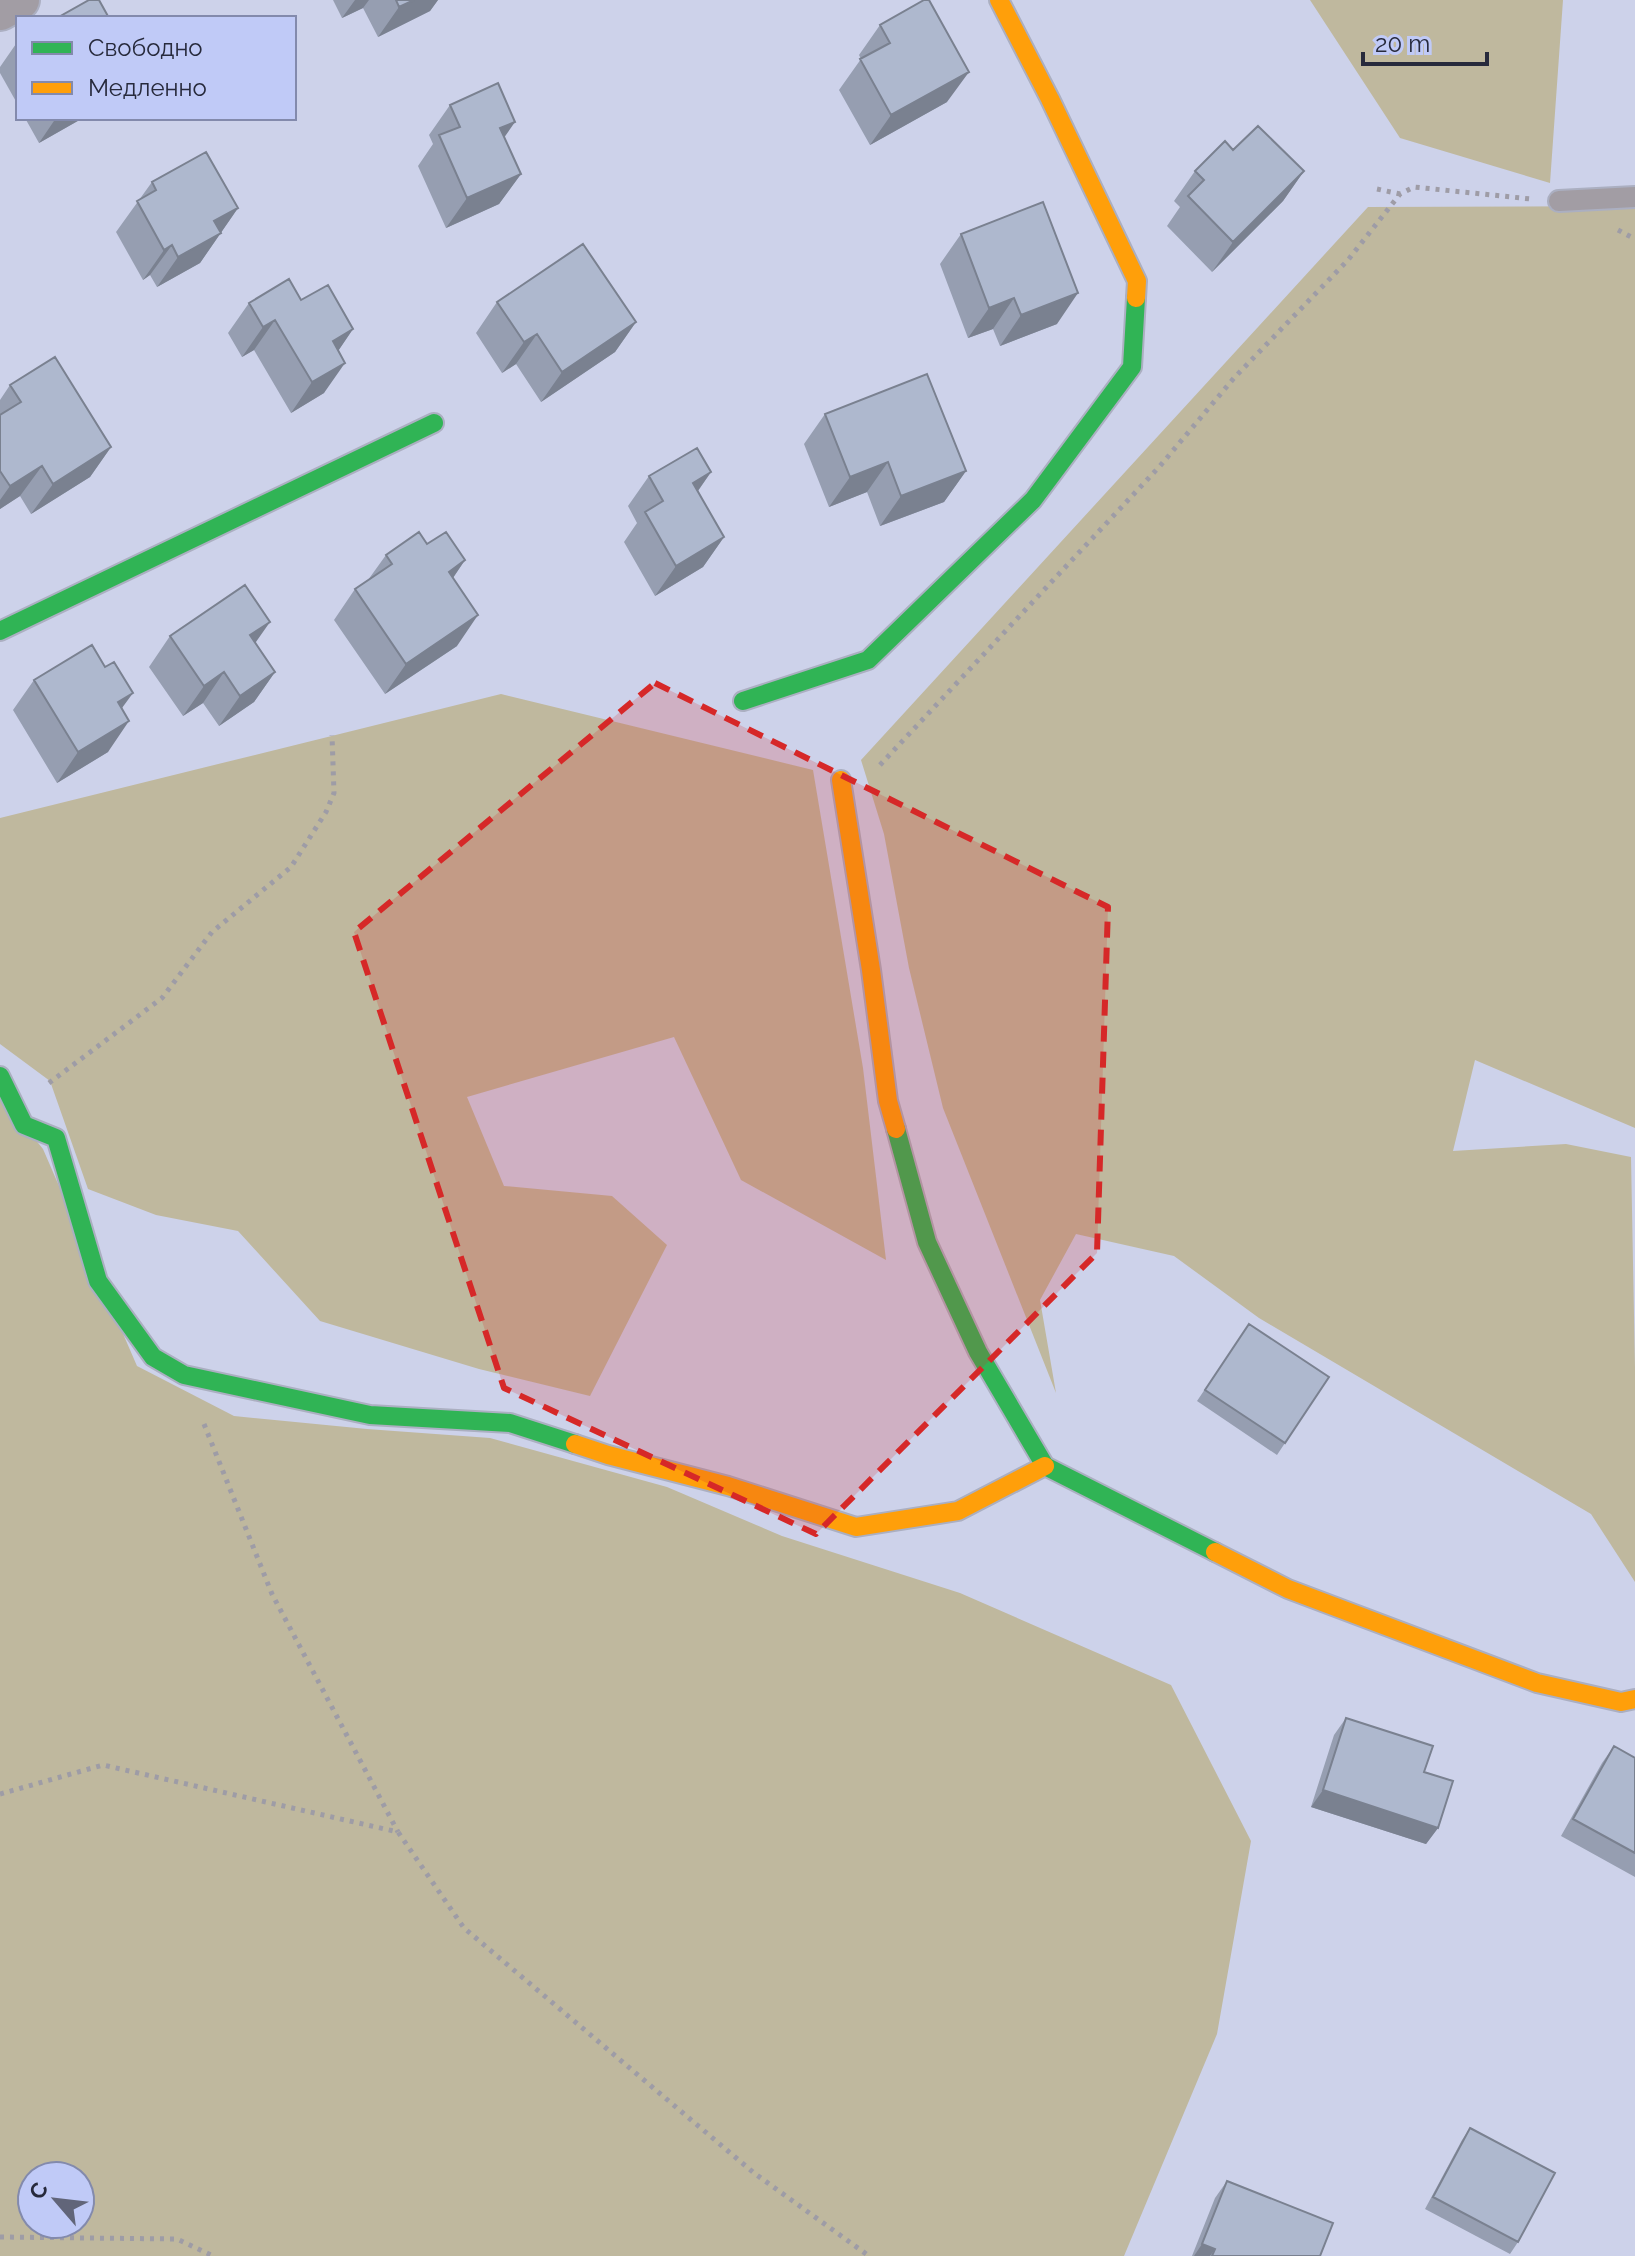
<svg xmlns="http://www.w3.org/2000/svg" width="1635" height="2256" font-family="Raleway,sans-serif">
<rect width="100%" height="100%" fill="#cdd2ea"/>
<path fill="#bfb89e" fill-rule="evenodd" d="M 1310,0 L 1563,0 L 1550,183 L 1400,138 Z
M 1635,206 L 1635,1128 L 1475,1060 L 1453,1151 L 1566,1144 L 1631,1157 L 1635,1368 L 1635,1582 L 1591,1514 L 1259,1318 L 1174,1256 L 1076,1234 L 1040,1300 L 1056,1393 L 943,1108 L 909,968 L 884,834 L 861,760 L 1368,207 Z
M 501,694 L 813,770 L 863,1068 L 886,1260 L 741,1180 L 674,1037 L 467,1097 L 504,1186 L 612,1196 L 667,1245 L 590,1396 L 479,1369 L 320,1321 L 238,1231 L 156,1215 L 88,1189 L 50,1081 L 0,1044 L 0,818 Z
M 0,1096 L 43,1149 L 137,1366 L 234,1416 L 367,1429 L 490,1438 L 667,1487 L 782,1536 L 960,1593 L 1171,1685 L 1251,1841 L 1217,2034 L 1124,2256 L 0,2256 ZM 32,2176 L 80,2176 L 80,2224 L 32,2224 Z"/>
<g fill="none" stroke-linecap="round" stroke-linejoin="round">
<defs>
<path id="lane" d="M 1559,201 L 1635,197"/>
<path id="street" d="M 0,11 L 20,0"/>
<path id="fast" d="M 0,631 L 434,423
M 743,701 L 868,660 L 1033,500 L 1132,367 L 1136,298
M 0,1076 L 24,1125 L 56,1138 L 98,1281 L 153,1357 L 184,1375 L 370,1415 L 510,1423 L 575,1444
M 896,1129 L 927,1242 L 978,1352 L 1045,1466 L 1215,1552"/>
<path id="slow" d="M 999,0 L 1050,99 L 1137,281 L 1136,298
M 841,780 L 871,970 L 888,1101 L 896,1129
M 575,1444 L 608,1455 L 728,1486 L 856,1527 L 958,1511 L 1045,1466
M 1215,1552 L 1288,1589 L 1537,1683 L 1621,1702 L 1635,1699"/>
</defs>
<use href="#lane" stroke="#abafc1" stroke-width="24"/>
<use href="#street" stroke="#abafc1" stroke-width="42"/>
<use href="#fast" stroke="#abafc1" stroke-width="22"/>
<use href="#slow" stroke="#abafc1" stroke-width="22"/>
<path stroke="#9e9ca6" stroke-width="5" stroke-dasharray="4 6" stroke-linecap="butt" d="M 1377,189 L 1400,194
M 1618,230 L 1635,239
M 880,765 L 1160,466 L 1234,378 L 1348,260 L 1400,194 L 1414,187 L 1531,199
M 49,1083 L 162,998 L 212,932 L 291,867 L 326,812 L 334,793 L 332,735
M 204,1424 L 272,1594 L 398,1832
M 0,1794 L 103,1765 L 398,1832 L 464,1928 L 754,2173 L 869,2256
M 0,2237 L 177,2239 L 213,2256"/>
<use href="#lane" stroke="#a29da4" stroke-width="20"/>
<use href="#street" stroke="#a29da4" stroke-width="38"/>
<use href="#fast" stroke="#30b455" stroke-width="18"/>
<use href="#slow" stroke="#ff9f0a" stroke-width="18"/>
</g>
<path fill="#969eb1" d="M 333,0 L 438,0 L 430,11 L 378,37 L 363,8 L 342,18 Z
M 880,25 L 947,102 L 870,145 L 839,90 L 861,59 L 859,55 Z
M 18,41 L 18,105 L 0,73 L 0,67 Z
M 450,105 L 504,137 L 521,174 L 499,204 L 446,228 L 418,166 L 433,144 L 429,135 Z
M 25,118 L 83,118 L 39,143 Z
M 1233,150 L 1304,171 L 1283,201 L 1212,272 L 1167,226 L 1180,207 L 1174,201 L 1195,171 Z
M 152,182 L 238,208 L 200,263 L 157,287 L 150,275 L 143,280 L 116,232 Z
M 961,234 L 1057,324 L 1000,346 L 993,329 L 968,338 L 940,264 Z
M 497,302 L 636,322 L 615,352 L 541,402 L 516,364 L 502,373 L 476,333 Z
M 249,303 L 353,329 L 338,351 L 324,393 L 291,413 L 254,350 L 242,357 L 228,333 Z
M 10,385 L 111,447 L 90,477 L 31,514 L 20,496 L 0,509 L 0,400 Z
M 825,414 L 966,471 L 944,502 L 880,526 L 867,492 L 829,507 L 804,444 Z
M 711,472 L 698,491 L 724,537 L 703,567 L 655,596 L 624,542 L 637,523 L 628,506 L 649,476 Z
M 427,544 L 465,560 L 453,578 L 457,646 L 385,694 L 334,620 L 355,589 L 368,580 L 386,555 Z
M 170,636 L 255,643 L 275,672 L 254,702 L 219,726 L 203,703 L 183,716 L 149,667 Z
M 34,680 L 122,709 L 108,752 L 57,783 L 13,710 Z
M 1249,1324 L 1329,1377 L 1277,1455 L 1197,1401 Z
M 1346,1718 L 1424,1772 L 1438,1828 L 1426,1844 L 1311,1807 L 1334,1735 Z
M 1614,1746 L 1635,1758 L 1635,1877 L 1561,1836 L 1602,1763 Z
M 1470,2128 L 1518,2242 L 1510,2254 L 1425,2209 L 1462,2140 Z
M 1227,2181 L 1320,2256 L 1192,2256 L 1215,2198 Z"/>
<path fill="#7a8190" d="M 355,0 L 369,0 L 363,8 L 342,18 Z
M 414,0 L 438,0 L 430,11 L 378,37 L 399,7 Z
M 969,72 L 947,102 L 870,145 L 891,115 Z
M 56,118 L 83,118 L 39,143 Z
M 515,122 L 494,152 L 500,128 Z
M 1304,171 L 1283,201 L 1212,272 L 1233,242 Z
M 521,174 L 499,204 L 446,228 L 467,198 Z
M 238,208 L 200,263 L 157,287 L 178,257 L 214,221 Z
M 172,245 L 150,275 L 143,280 L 164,250 Z
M 1078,293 L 1057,324 L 1000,346 L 1021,315 Z
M 1014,298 L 993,329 L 968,338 L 989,308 Z
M 275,320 L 254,350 L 242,357 L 263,327 Z
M 636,322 L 615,352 L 541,402 L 562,372 Z
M 353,329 L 332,360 L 333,341 Z
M 537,334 L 516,364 L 502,373 L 524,342 Z
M 345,363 L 324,393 L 291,413 L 312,382 Z
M 111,447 L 90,477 L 31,514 L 53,484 Z
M 888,462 L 867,492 L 829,507 L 850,477 Z
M 42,466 L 20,496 L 0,509 L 0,500 L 10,486 Z
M 966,471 L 944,502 L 880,526 L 901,496 Z
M 711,472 L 690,502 L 693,483 Z
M 724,537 L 703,567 L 655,596 L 676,566 Z
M 465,560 L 444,591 L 449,572 Z
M 478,615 L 457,646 L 385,694 L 406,664 Z
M 270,622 L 249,652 L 250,635 Z
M 224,672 L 203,703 L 183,716 L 204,686 Z
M 275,672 L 254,702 L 219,726 L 240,696 Z
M 133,693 L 111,723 L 118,702 Z
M 129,721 L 108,752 L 57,783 L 78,752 Z
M 1323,1790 L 1438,1828 L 1426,1844 L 1311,1807 Z
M 1202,2244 L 1215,2249 L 1210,2256 L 1194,2256 Z"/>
<path fill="#aeb8ce" stroke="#7a8190" stroke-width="2" d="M 89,0 L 99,0 L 109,18 L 57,18 Z
M 396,0 L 414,0 L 399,7 Z
M 924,0 L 929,0 L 969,72 L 891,115 L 860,59 L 890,43 L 880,25 Z
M 498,83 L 515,122 L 500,128 L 521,174 L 467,198 L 439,135 L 460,127 L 450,105 Z
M 1258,126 L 1304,171 L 1233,242 L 1188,196 L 1204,180 L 1195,171 L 1225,141 L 1233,150 Z
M 206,152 L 238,208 L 214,221 L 221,233 L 178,257 L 172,245 L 164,250 L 137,201 L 156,190 L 152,182 Z
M 1043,202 L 1078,293 L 1021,315 L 1014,298 L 989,308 L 961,234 Z
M 583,244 L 636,322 L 562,372 L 537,334 L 524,342 L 497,302 Z
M 289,279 L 301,300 L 328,285 L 353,329 L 333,341 L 345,363 L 312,382 L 275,320 L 263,327 L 249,303 Z
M 55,357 L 111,447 L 53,484 L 42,466 L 10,486 L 0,471 L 0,415 L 21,402 L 10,385 Z
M 927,374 L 966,471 L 901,496 L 888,462 L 850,477 L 825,414 Z
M 697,448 L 711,472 L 693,483 L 724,537 L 676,566 L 645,512 L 663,501 L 649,476 Z
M 419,532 L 427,544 L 446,532 L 465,560 L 449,572 L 478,615 L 406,664 L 355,589 L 392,564 L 386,555 Z
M 245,585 L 270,622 L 250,635 L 275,672 L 240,696 L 224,672 L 204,686 L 170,636 Z
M 92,645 L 105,667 L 114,662 L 133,693 L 118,702 L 129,721 L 78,752 L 34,680 Z
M 1249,1324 L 1329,1377 L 1285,1443 L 1205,1390 Z
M 1346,1718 L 1433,1746 L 1424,1772 L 1453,1781 L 1438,1828 L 1323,1790 Z
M 1614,1746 L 1635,1758 L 1635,1853 L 1573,1819 Z
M 1470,2128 L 1555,2173 L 1518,2242 L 1433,2197 Z
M 1227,2181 L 1333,2223 L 1320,2256 L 1212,2256 L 1215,2249 L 1202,2244 Z"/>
<path fill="#d62828" fill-opacity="0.2" stroke="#d62828" stroke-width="6" stroke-dasharray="16 10" stroke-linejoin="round" d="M 655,683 L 1108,907 L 1097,1253 L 816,1534 L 504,1388 L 354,932 Z"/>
<rect x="16" y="16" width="280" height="104" fill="#c0caf7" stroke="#838aac" stroke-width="2"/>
<rect x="32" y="42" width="40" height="12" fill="#30b455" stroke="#838aac" stroke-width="2"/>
<text x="88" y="56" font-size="24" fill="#272a3c">Свободно</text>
<rect x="32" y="82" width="40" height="12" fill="#ff9f0a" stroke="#838aac" stroke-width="2"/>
<text x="88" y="96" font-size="24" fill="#272a3c">Медленно</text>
<g transform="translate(56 2200) rotate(298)"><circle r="38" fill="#c0caf7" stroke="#838aac" stroke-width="2"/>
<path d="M0-6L14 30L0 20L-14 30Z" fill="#616579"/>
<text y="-12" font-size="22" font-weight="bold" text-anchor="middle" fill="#272a3c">С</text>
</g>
<path d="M1363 52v12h124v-12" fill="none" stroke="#272a3c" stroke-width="4"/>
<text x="1375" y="52" font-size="24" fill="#272a3c" stroke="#c0caf7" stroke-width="6" paint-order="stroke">20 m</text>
</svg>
